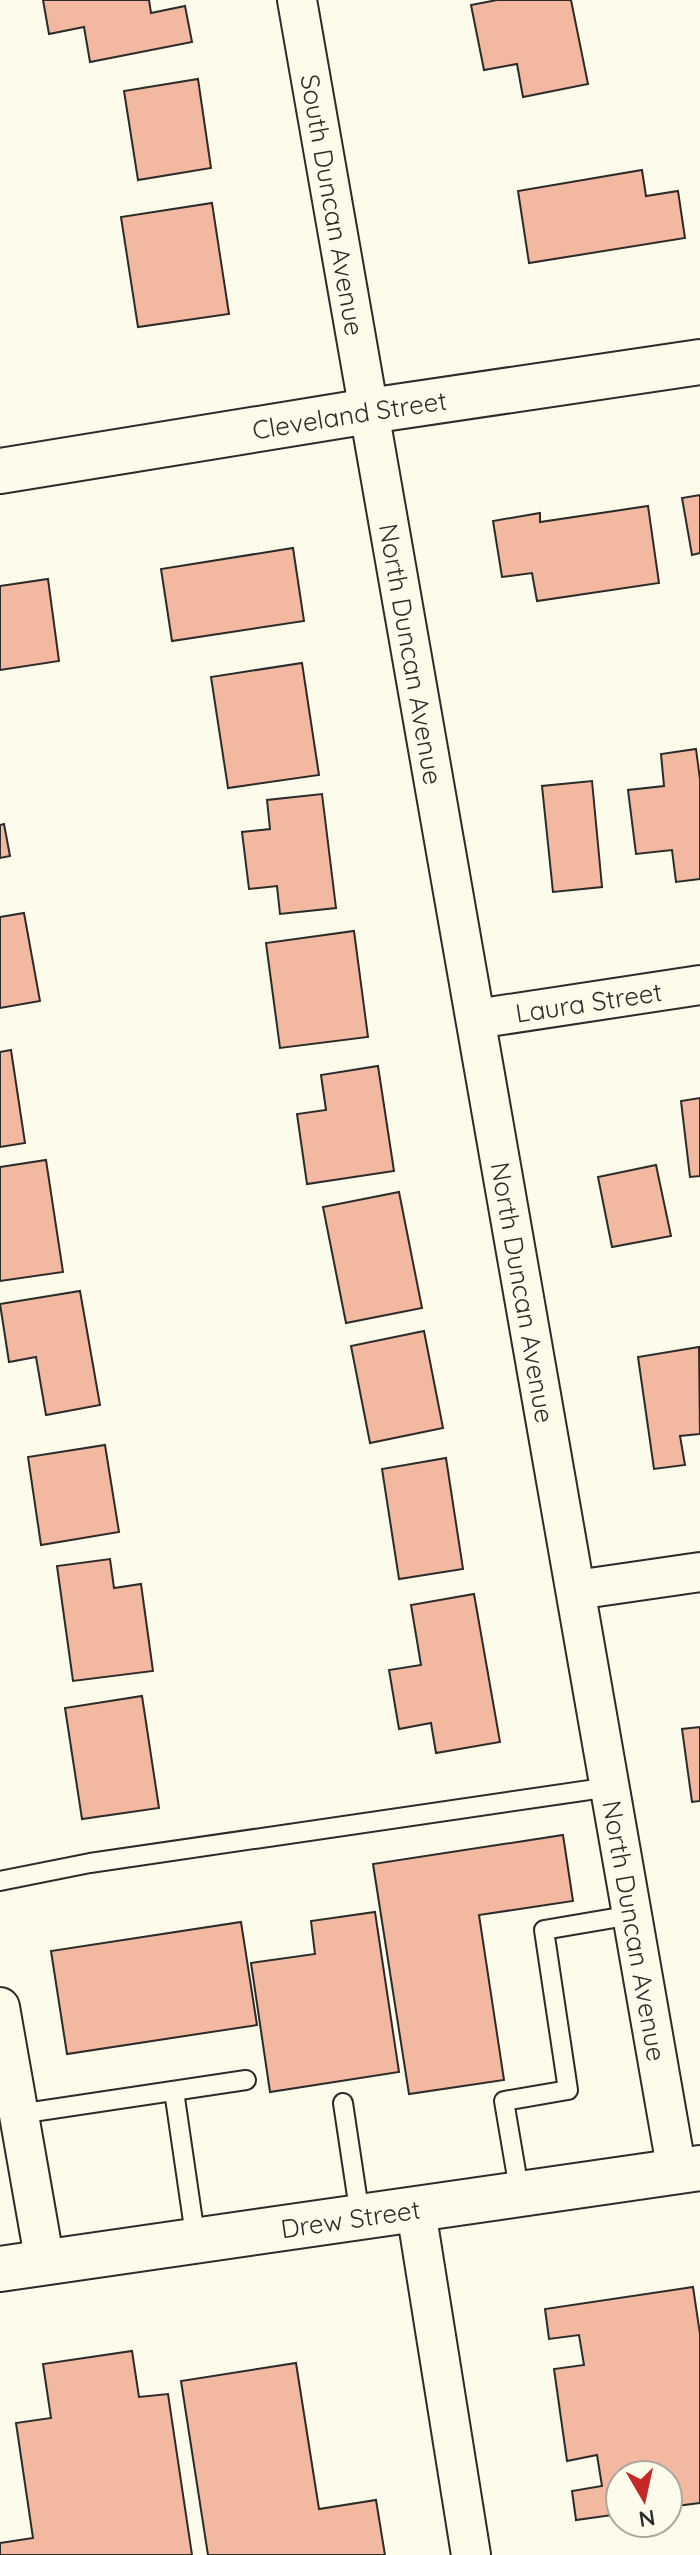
<svg xmlns="http://www.w3.org/2000/svg" width="700" height="2555" font-family="Quicksand,sans-serif">
<rect width="100%" height="100%" fill="#fdfbea"/>
<path fill="#f2b8a0" stroke="#2b2b2b" stroke-width="2" d="M 43,0 L 149,0 L 151,13 L 185,6 L 192,42 L 90,62 L 84,27 L 49,34 Z
M 497,0 L 571,0 L 588,84 L 523,97 L 517,64 L 484,70 L 471,5 Z
M 198,79 L 211,168 L 138,180 L 124,91 Z
M 642,170 L 646,196 L 678,191 L 685,238 L 529,263 L 518,191 Z
M 212,203 L 229,314 L 138,327 L 121,217 Z
M 700,495 L 700,553 L 692,555 L 682,498 Z
M 648,506 L 659,583 L 537,601 L 532,573 L 502,577 L 493,521 L 540,513 L 540,522 Z
M 293,548 L 304,621 L 172,641 L 161,569 Z
M 48,579 L 59,661 L 0,670 L 0,586 Z
M 302,663 L 319,775 L 228,788 L 211,677 Z
M 696,749 L 700,779 L 700,879 L 676,882 L 672,850 L 636,854 L 628,790 L 664,786 L 661,754 Z
M 592,781 L 602,887 L 553,892 L 542,786 Z
M 322,794 L 336,908 L 280,914 L 277,886 L 249,889 L 242,832 L 270,829 L 267,800 Z
M 4,824 L 10,856 L 0,858 L 0,825 Z
M 24,913 L 40,1001 L 0,1008 L 0,917 Z
M 354,931 L 368,1037 L 280,1048 L 266,943 Z
M 11,1050 L 25,1143 L 0,1147 L 0,1052 Z
M 378,1066 L 394,1171 L 307,1184 L 297,1114 L 326,1110 L 321,1075 Z
M 700,1098 L 700,1176 L 690,1177 L 681,1101 Z
M 46,1160 L 63,1272 L 0,1281 L 0,1167 Z
M 656,1165 L 671,1236 L 612,1247 L 598,1177 Z
M 399,1192 L 422,1308 L 346,1323 L 323,1207 Z
M 80,1291 L 100,1405 L 46,1415 L 36,1357 L 9,1362 L 0,1304 Z
M 424,1331 L 443,1428 L 370,1443 L 351,1346 Z
M 699,1347 L 700,1434 L 680,1436 L 685,1465 L 654,1469 L 638,1357 Z
M 105,1445 L 119,1532 L 41,1545 L 28,1457 Z
M 446,1458 L 463,1569 L 399,1579 L 382,1469 Z
M 110,1559 L 114,1588 L 141,1584 L 153,1671 L 73,1681 L 57,1566 Z
M 474,1594 L 500,1742 L 436,1753 L 431,1723 L 399,1729 L 389,1670 L 421,1665 L 411,1605 Z
M 142,1696 L 159,1808 L 82,1819 L 65,1708 Z
M 700,1727 L 700,1801 L 692,1802 L 682,1729 Z
M 563,1835 L 573,1901 L 479,1915 L 504,2080 L 409,2094 L 373,1864 Z
M 375,1912 L 399,2072 L 270,2092 L 251,1963 L 315,1954 L 311,1921 Z
M 241,1922 L 257,2025 L 67,2054 L 51,1951 Z
M 693,2287 L 700,2334 L 700,2503 L 668,2507 L 668,2475 L 620,2475 L 620,2514 L 576,2520 L 572,2491 L 602,2486 L 597,2455 L 567,2461 L 554,2369 L 584,2365 L 579,2335 L 549,2339 L 545,2309 Z
M 132,2351 L 139,2397 L 168,2394 L 192,2555 L 0,2555 L 0,2543 L 33,2538 L 16,2423 L 51,2418 L 43,2364 Z
M 296,2363 L 319,2509 L 376,2500 L 385,2555 L 208,2555 L 181,2381 Z"/>
<g fill="none" stroke-linecap="round" stroke-linejoin="round">
<defs>
<path id="service" d="M 0,1881 L 90,1863 L 610,1787
M 174,2091 L 196,2242
M 343,2103 L 360,2216
M 19,2114 L 246,2080
M 520,2195 L 504,2101 L 568,2090 L 544,1930 L 632,1915"/>
<g id="minor">
<path id="s1" d="M 297,0 L 677,2172"/>
<path id="s2" d="M 476,1019 L 700,985"/>
<path d="M 576,1590 L 700,1572"/>
<path d="M 0,2007 L 45,2263"/>
<path d="M 416,2211 L 471,2555"/>
</g>
<g id="tertiary">
<path id="s3" d="M 0,471 L 369,411 L 700,362"/>
</g>
<g id="secondary">
<path id="s4" d="M 0,2269 L 700,2168"/>
</g>
</defs>
<use href="#service" stroke="#2b2b2b" stroke-width="22"/>
<use href="#minor" stroke="#2b2b2b" stroke-width="42"/>
<use href="#tertiary" stroke="#2b2b2b" stroke-width="48"/>
<use href="#secondary" stroke="#2b2b2b" stroke-width="48"/>
<use href="#service" stroke="#fdfbea" stroke-width="18"/>
<use href="#minor" stroke="#fdfbea" stroke-width="38"/>
<use href="#tertiary" stroke="#fdfbea" stroke-width="44"/>
<use href="#secondary" stroke="#fdfbea" stroke-width="44"/>
</g>
<g text-anchor="middle" dominant-baseline="central" stroke-width="6" stroke-linejoin="round" paint-order="stroke">
<g font-size="26" fill="#2b2b2b" stroke="#fdfbea">
<text stroke="none"><textPath href="#s1" startOffset="208">South Duncan Avenue</textPath></text>
<text stroke="none"><textPath href="#s3" startOffset="354">Cleveland Street</textPath></text>
<text stroke="none"><textPath href="#s1" startOffset="664">North Duncan Avenue</textPath></text>
<text stroke="none"><textPath href="#s2" startOffset="114">Laura Street</textPath></text>
<text stroke="none"><textPath href="#s1" startOffset="1312">North Duncan Avenue</textPath></text>
<text stroke="none"><textPath href="#s1" startOffset="1960">North Duncan Avenue</textPath></text>
<text stroke="none"><textPath href="#s4" startOffset="354">Drew Street</textPath></text>
</g>
</g>
<g transform="translate(644 2499) rotate(171)"><circle r="38" fill="#fdfbea" stroke="#a9a89e" stroke-width="2"/>
<path d="M0-6L14 30L0 20L-14 30Z" fill="#c62828"/>
<text y="-12" font-size="22" font-weight="bold" text-anchor="middle" fill="#2b2b2b">N</text>
</g>
</svg>
